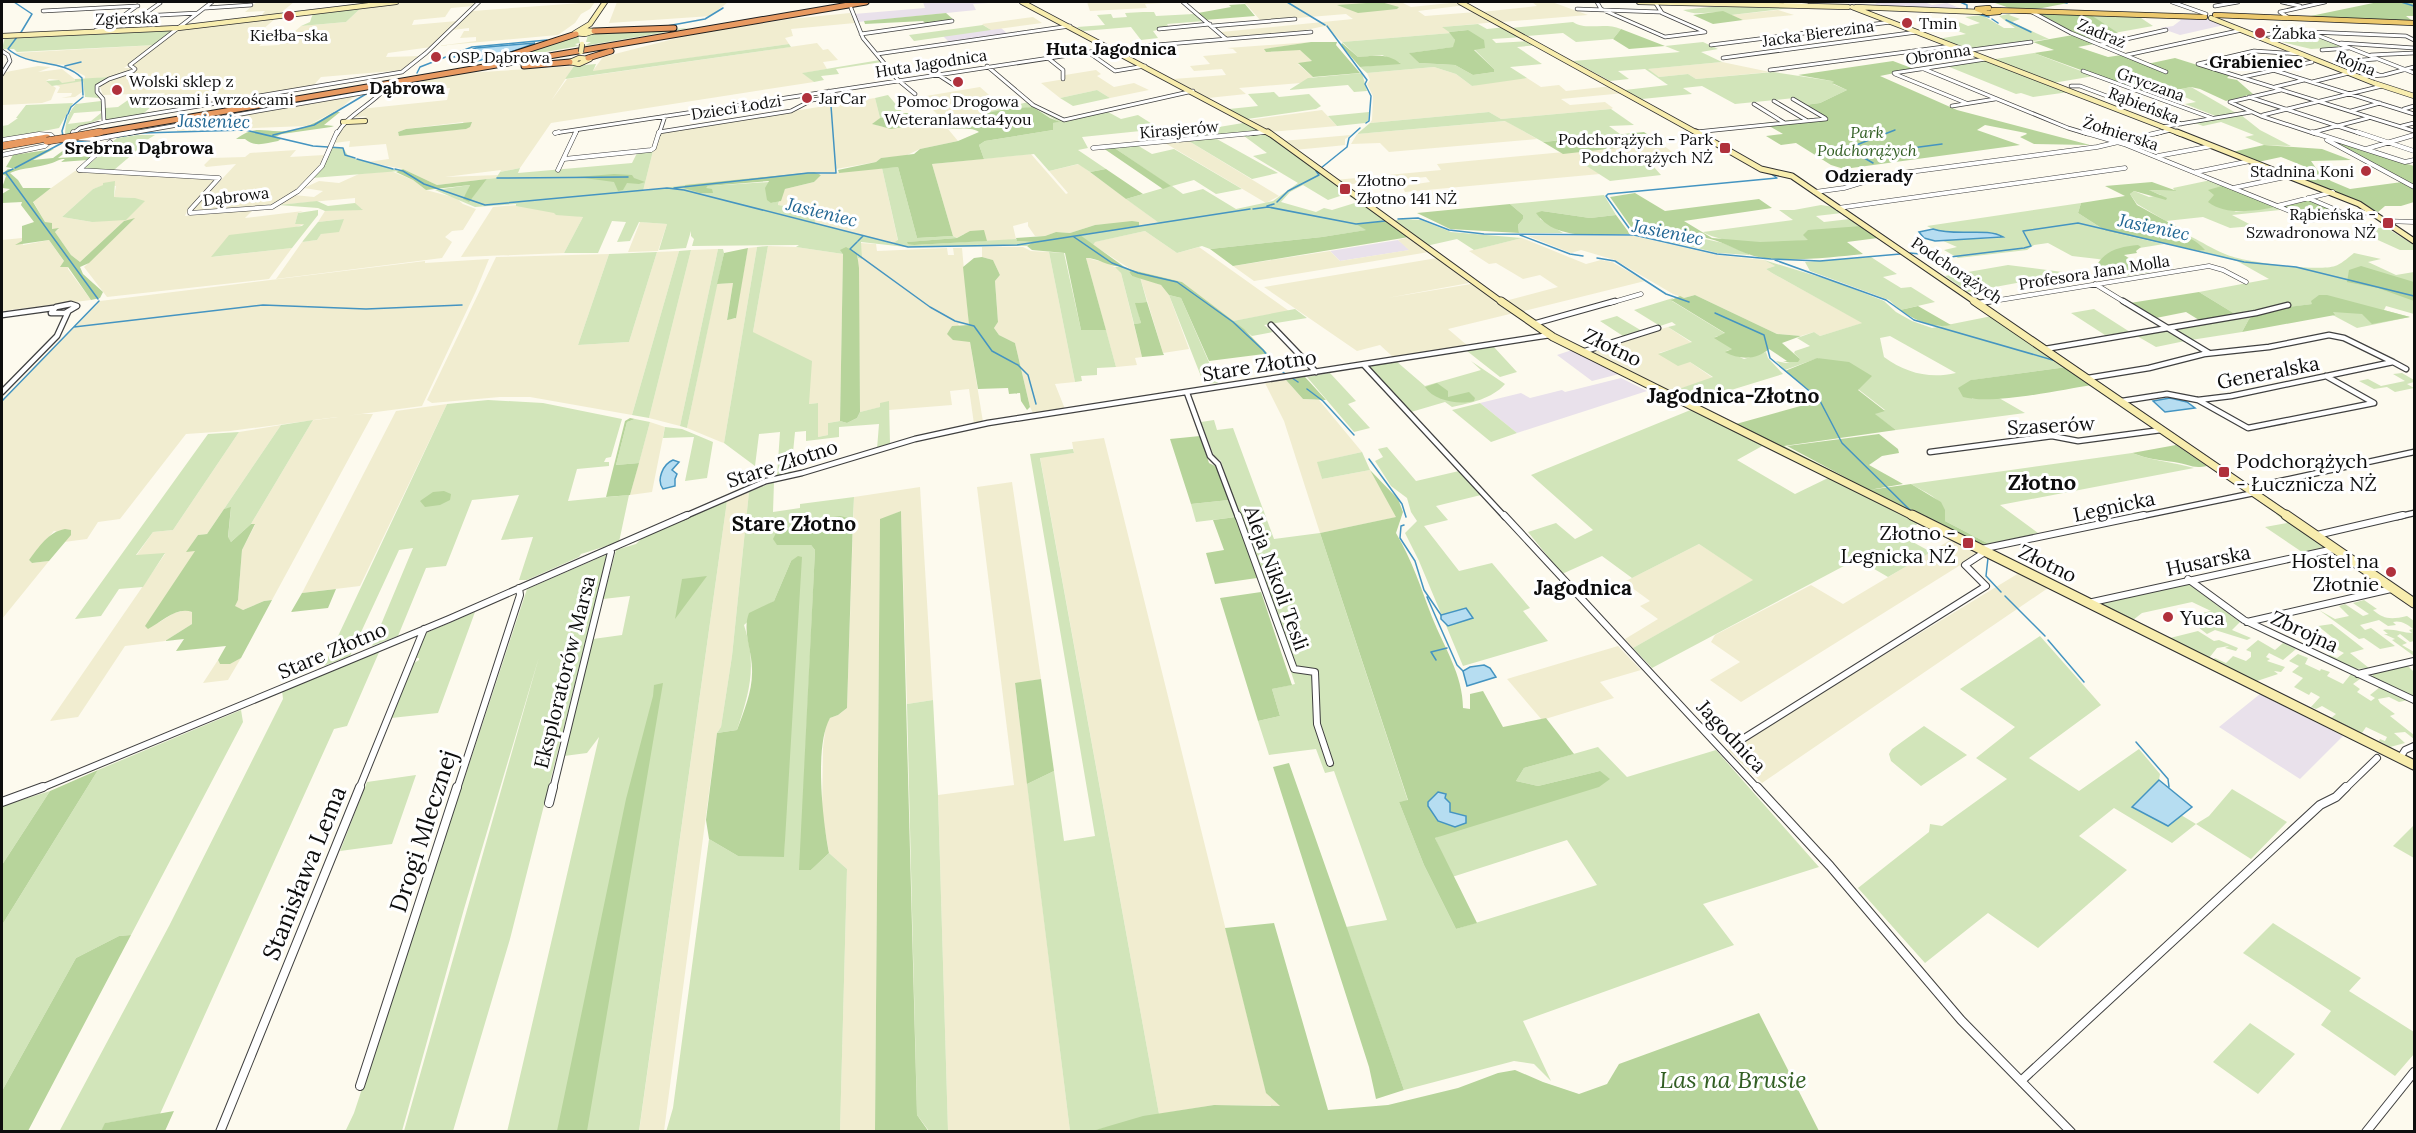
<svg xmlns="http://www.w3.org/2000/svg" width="2416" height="1133" font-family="Lora,serif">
<rect width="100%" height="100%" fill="#fdfaee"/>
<path fill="#e9e1eb" d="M 923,2 L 1004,2 L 973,4 L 976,10 L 858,22 L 854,14 L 925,8 Z
M 1873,2 L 1924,2 L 1932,5 L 1947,3 L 1962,9 L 1865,6 L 1877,4 Z
M 2172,17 L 2203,18 L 2224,25 L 2180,35 L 2160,28 L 2173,26 L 2181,20 Z
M 1001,28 L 1009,35 L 950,43 L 943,36 Z
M 1398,240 L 1410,250 L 1340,261 L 1330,251 Z
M 1572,350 L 1619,374 L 1592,381 L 1557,355 Z
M 1621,378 L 1647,391 L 1517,433 L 1480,403 L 1521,393 L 1530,398 L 1562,390 L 1565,392 Z
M 2260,694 L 2343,736 L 2300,779 L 2219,727 Z"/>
<path fill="#f1edd0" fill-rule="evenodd" d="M 257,2 L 294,2 L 278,15 L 260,17 L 265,11 L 245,12 Z
M 404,2 L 477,2 L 473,6 L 451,8 L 445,17 L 414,20 L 412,25 L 457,21 L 431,47 L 388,53 L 386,57 L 422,56 L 405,70 L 321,77 L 313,86 L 265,94 L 157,99 L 165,93 L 103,95 L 100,87 L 103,83 L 136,68 L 132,65 L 179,29 L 277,17 L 261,31 L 277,30 L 259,46 L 279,45 L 301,26 L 346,22 L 363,6 Z
M 595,2 L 590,9 L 581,14 L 575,23 L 558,35 L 437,46 L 476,41 L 476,37 L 460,38 L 464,31 L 469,31 L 469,28 L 453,30 L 472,11 Z
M 617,2 L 728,2 L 711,16 L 609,23 Z
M 1087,2 L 1181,2 L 1145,4 L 1147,8 L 1090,11 Z
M 1244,2 L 1401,2 L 1411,7 L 1460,2 L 1466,5 L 1418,11 L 1425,16 L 1476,12 L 1497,22 L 1443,27 L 1451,33 L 1342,42 L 1325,26 L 1291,33 L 1228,38 L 1221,32 L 1353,19 L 1346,14 L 1261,21 Z
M 1507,2 L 1552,2 L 1588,15 L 1501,22 L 1482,12 L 1537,6 L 1532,2 Z
M 1778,10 L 1794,15 L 1743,20 L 1731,15 Z
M 850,13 L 855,23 L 791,29 L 793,36 L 785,38 L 789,44 L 592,72 L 603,57 L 697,33 L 790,19 Z
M 1033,17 L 1042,23 L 991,30 L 982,24 Z
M 1311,42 L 1265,49 L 1266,52 L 1300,49 L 1312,61 L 1298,64 L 1313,77 L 1301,83 L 1239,88 L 1246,94 L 1208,98 L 1173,79 L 1226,75 L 1222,69 L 1194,71 L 1190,66 L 1210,64 L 1203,56 L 1237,53 L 1233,49 L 1227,48 Z
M 817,43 L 823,50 L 828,49 L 838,60 L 823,62 L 827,69 L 803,73 L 814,82 L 551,123 L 520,168 L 500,172 L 501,170 L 445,177 L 498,175 L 496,178 L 437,185 L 403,169 L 367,162 L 389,159 L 386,144 L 349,147 L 350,141 L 334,143 L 340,128 L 367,116 L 347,118 L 360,109 L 447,100 L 450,88 L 418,91 L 423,79 L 466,73 L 574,66 L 551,101 L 567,79 ZM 463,122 L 466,129 L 398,134 L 398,132 L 406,129 Z
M 156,45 L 124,68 L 132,68 L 129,72 L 110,77 L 85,79 L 85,76 L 67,67 L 83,61 L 67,65 L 38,63 L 14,53 Z
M 1722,62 L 1770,72 L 1696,79 L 1688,74 L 1659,77 L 1647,69 Z
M 38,66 L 51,67 L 38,72 L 62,69 L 76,80 L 81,80 L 82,92 L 75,97 L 61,98 L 71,96 L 72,93 L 57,93 L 60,87 L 56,85 L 61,83 L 59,80 L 49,79 L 46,81 L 56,88 L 51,100 L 42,103 L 2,105 L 2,75 L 6,72 Z
M 1434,67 L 1456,74 L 1472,86 L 1496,80 L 1527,78 L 1541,87 L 1559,85 L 1566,91 L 1612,86 L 1625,93 L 1561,99 L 1570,105 L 1605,102 L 1613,108 L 1611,109 L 1501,119 L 1489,112 L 1370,123 L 1372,120 L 1373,96 L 1367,84 L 1370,80 L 1367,73 Z
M 1096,70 L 1101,74 L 1097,76 L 1114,87 L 1134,83 L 1149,90 L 1110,98 L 1097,90 L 1060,98 L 1041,83 L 1065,79 L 1065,75 Z
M 980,87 L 1004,108 L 945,122 L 920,97 Z
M 355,96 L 341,108 L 307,126 L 176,131 L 182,126 Z
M 875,98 L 880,118 L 873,124 L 883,127 L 934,123 L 942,128 L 948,129 L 958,141 L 920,149 L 905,156 L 881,158 L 876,162 L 836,169 L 835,172 L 643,191 L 653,151 L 662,132 Z
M 1322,110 L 1337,126 L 1269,132 L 1249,120 Z
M 1506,121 L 1537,139 L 1389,152 L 1380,143 L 1351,144 L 1357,134 Z
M 1351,135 L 1345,139 L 1345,145 L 1336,146 L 1294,150 L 1282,141 Z
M 1187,140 L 1279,196 L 1266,203 L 1165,143 Z
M 1660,143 L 1678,156 L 1586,165 L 1600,174 L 1405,192 L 1402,186 L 1430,182 L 1426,177 L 1342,185 L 1335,180 L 1441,170 L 1437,164 Z
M 296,150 L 290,157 L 324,155 L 320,166 L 300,189 L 269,206 L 192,211 L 236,164 L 206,167 L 204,165 L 211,158 L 245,157 L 250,153 Z
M 1031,154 L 1066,194 L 1068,193 L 1049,171 L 1079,164 L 1159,223 L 1139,226 L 1139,222 L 1095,225 L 1070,233 L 1056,232 L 1045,236 L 1035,236 L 1028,226 L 1028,222 L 1013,226 L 1016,239 L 1009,240 L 987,242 L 964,234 L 957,238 L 953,236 L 932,164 Z
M 882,168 L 898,241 L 893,243 L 815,223 L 814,210 L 778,205 L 785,189 L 814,182 L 821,174 Z
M 75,171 L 214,178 L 216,181 L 187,211 L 185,216 L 253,210 L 245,218 L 303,211 L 298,213 L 295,224 L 305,224 L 212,257 L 292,248 L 269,279 L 107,297 L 84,267 L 134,219 L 124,221 L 80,262 L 71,255 L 55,232 L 59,229 L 52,229 L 45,222 L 33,201 ZM 104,185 L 116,186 L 114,197 L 135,198 L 92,222 L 62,217 L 93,189 Z
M 391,171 L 413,180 L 426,190 L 456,198 L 463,204 L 476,209 L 463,230 L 452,231 L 445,237 L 452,242 L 442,258 L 276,279 L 302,242 L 317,240 L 321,234 L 344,219 L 318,222 L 325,211 L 362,209 L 355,205 L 355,198 L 278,205 L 294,195 L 314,197 L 323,191 L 304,188 L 319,181 L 339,183 L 359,174 Z
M 517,205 L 583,217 L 564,253 L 461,257 L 493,207 Z
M 640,222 L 667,224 L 658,251 L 628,252 Z
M 1145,231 L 1177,253 L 1199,247 L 1289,311 L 1233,321 L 1182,282 L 1132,270 L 1093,245 L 1094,242 Z
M 1528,236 L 1634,236 L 1717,255 L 1764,260 L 1775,266 L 1766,269 L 1772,273 L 1863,323 L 1820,336 L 1814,332 L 1801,336 L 1777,334 L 1695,295 L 1684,298 L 1673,294 L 1615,260 L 1581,250 L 1571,253 Z
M 1409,237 L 1429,252 L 1254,281 L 1233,266 L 1330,251 L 1340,261 L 1409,250 L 1398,240 Z
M 22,238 L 23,245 L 49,240 L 68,267 L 68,269 L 91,300 L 2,311 L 2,240 Z
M 1522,238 L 1586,264 L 1601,260 L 1612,262 L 1645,281 L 1520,312 L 1505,301 L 1558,287 L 1540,275 L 1523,279 L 1496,263 L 1489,264 L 1469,251 Z
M 861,243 L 876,244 L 877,251 L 947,248 L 948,255 L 954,255 L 953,248 L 962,248 L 969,325 L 958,324 L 970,342 L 983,422 L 974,424 L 969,389 L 950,391 L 952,405 L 889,410 L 889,402 L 881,407 L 860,412 L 858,258 L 861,259 Z
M 768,246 L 796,247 L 843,254 L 840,421 L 828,423 L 828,435 L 818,437 L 818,403 L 809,404 L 753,332 Z
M 757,247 L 724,443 L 721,442 L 687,428 L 717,284 L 733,283 L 727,319 L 735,319 L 748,248 Z
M 982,247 L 1023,247 L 1031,251 L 1049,252 L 1075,382 L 1055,384 L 1065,409 L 1033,413 L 1030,407 L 1015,343 L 999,335 L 994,328 L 998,322 L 995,281 L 1000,275 L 993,260 L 982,257 Z
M 718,249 L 680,426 L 649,418 L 691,250 Z
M 679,251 L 632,415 L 530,397 L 500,397 L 432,403 L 427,400 L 496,257 L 609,254 L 578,345 L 629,342 L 657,252 Z
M 1086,258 L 1104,262 L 1119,269 L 1121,273 L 1142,357 L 1135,358 L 1137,365 L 1116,367 Z
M 1437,258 L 1469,283 L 1387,298 L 1471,284 L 1514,313 L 1448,329 L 1468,346 L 1394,358 L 1380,345 L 1357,351 L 1264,287 Z
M 489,259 L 476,291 L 422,406 L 230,431 L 186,434 L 120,519 L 98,522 L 87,539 L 64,542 L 70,535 L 54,531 L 29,560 L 32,563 L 49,561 L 2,619 L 2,401 L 100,301 L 425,261 L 425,263 Z
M 1140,277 L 1161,285 L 1169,295 L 1189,349 L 1163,353 Z
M 1668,327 L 1692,343 L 1659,353 L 1690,362 L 1713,378 L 1670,392 L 1631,371 L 1626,371 L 1614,365 L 1611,360 L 1606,360 L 1590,352 L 1590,350 Z
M 1286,380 L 1303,399 L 1319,400 L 1362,452 L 1318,462 L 1322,479 L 1370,470 L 1397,517 L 1320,533 L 1284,421 L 1265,383 Z
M 447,404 L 360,586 L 302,593 L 396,411 Z
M 362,414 L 373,414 L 272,600 L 264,601 L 243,610 L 237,609 L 234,606 L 238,600 L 242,550 L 255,525 L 251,524 L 313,420 Z
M 650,422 L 665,427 L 652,492 L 630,495 Z
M 281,425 L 207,534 L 198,535 L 187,551 L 196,551 L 158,623 L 174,613 L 186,610 L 192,612 L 192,624 L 165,641 L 125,646 L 78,717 L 50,721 L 165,554 L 136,556 L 153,532 L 173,530 L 239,432 Z
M 1104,438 L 1266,1092 L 1281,1106 L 1214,1105 L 1159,1114 L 1040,457 L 1074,453 L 1072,442 Z
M 1012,482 L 1041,679 L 1015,684 L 1070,1131 L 948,1131 L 938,795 L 1014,785 L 977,487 Z
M 920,487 L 933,700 L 907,704 L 901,511 L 880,520 L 875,1131 L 840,1131 L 847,869 L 829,853 L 822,813 L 823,748 L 826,724 L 830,718 L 838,715 L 847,708 L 854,497 Z
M 749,492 L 732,656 L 721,727 L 717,733 L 664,1131 L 639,1132 L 727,501 Z
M 1952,539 L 1978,554 L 1741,702 L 1710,680 L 1740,662 L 1711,642 L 1715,635 L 1811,585 L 1843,604 Z
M 1699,544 L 1754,580 L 1633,648 L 1625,639 L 1658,619 L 1640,606 L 1650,601 L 1624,582 Z
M 2019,573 L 2048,588 L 1762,783 L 1728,750 Z
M 1618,646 L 1641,670 L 1600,682 L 1614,698 L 1542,720 L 1507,679 Z
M 241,658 L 228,680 L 203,683 L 218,660 L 220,664 L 229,664 Z"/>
<path fill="#d2e5ba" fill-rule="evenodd" d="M 1727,5 L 1799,7 L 1731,15 C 1715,8 1699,18 1683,10 Z
M 363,6 L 346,22 L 301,26 L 310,22 L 313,13 Z
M 1143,12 L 1154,12 L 1156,16 L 1194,14 L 1204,21 L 1167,24 L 1169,27 L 1153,31 L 1158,38 L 1141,40 L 1131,27 L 1083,31 L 1077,27 L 1105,25 L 1097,15 L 1111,14 L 1113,18 L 1127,17 L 1125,13 Z
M 2013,13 L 2009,15 L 2020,19 L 2012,22 L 2049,39 L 1966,50 L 1938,39 L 1966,34 L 1933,22 L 1952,19 L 1968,26 L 1980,23 L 1965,17 L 1982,15 L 2004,28 L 2015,28 L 1999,16 Z
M 2091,15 L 2138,16 L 2153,26 L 2114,33 Z
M 1573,22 C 1586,31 1604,22 1621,29 L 1613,39 L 1576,42 L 1563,33 L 1527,36 L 1511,28 Z
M 1478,24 L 1487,29 L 1506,27 L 1524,37 L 1492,39 L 1496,43 L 1531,41 L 1539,45 L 1517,47 L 1542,64 L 1510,67 L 1527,78 L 1472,86 L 1456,74 L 1434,67 L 1367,73 L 1360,67 L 1400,63 L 1382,55 L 1358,57 L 1342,42 L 1451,33 L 1455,40 L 1454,47 L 1410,53 L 1419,63 L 1455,65 L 1473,75 L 1494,72 L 1494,69 L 1474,49 L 1468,30 L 1449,32 L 1442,27 Z
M 983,25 L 991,30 L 914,41 L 909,35 Z
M 690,28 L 584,46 L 591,42 L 586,42 L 588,35 L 594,33 Z
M 175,29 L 156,45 L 17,52 L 14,49 L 2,49 L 5,37 Z
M 578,35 L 580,43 L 575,44 L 579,46 L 484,63 Z
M 2323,39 L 2346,47 L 2311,49 L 2278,41 Z
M 1703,42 L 1718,49 L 1701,52 L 1722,62 L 1648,69 L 1659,77 L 1688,74 L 1696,79 L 1773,72 L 1832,81 L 1835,82 L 1833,84 L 1847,90 L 1820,103 L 1805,105 L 1794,98 L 1735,104 L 1702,86 L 1683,88 L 1692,94 L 1642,99 L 1625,90 L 1668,85 L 1645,69 L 1618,71 L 1629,79 L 1610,81 L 1573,61 L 1680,52 L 1665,46 Z
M 789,44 L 791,47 L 565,79 L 574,66 L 596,64 L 593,71 Z
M 2034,53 L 2094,76 L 2053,83 L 1989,60 Z
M 880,60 L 882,62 L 836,69 L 839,74 L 821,76 L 824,80 L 814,82 L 802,73 Z
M 1987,60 L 2069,92 L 2033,97 L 2021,93 L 2016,94 L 1947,66 Z
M 1362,73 L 1367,91 L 1354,92 L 1348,85 L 1289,90 L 1308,78 Z
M 110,77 L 95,85 L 95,92 L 101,98 L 85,97 L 83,81 L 52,86 L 46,81 L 59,80 L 62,83 L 75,81 L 75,79 Z
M 2191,87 L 2236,113 L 2218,117 L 2185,104 L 2196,102 L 2178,94 L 2161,93 Z
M 1097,90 L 1110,98 L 1073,106 L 1060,98 Z
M 1274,92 L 1279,97 L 1309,94 L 1321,106 L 1316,109 L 1247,119 L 1229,109 L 1258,106 L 1248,94 Z
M 888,95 L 904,114 L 880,118 L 875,98 Z
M 160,99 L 144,113 L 203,104 L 106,121 L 105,108 L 118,107 L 128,100 Z
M 101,101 L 101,111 L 74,113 L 68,124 L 91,121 L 101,113 L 101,119 L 88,124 L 100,121 L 76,128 L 69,134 L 70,140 L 86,141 L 65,142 C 65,127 65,116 76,104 Z
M 1028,102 L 1061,120 L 1108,112 L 1121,119 L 1138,115 L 1160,129 L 1082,137 L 1088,148 L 1078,150 L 1106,169 L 1090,172 L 1078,164 L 1049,171 L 1034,154 L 984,159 L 979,145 L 985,141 L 1053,130 L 1053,123 L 1059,122 L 1033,107 L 966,117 Z
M 73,103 L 59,128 L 2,139 L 2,126 L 8,125 L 18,118 L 16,118 L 26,105 Z
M 1611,109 L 1634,125 L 1609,126 L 1620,134 L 1543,142 L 1505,121 L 1357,134 L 1370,123 L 1489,112 L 1501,119 Z
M 1369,112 L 1368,121 L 1365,123 L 1337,126 L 1328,116 Z
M 2241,115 L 2260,130 L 2291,146 L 2264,145 L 2245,137 L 2254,135 L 2221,122 L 2203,126 L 2195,123 Z
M 1249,122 L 1264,131 L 1215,138 L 1278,173 L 1252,179 L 1187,140 L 1165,141 L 1165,136 Z
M 1267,133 L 1387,221 L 1358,224 L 1367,230 L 1322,237 L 1210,249 L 1202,246 L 1177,253 L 1145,231 L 1095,242 L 1093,245 L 1079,235 L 1159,223 L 1126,199 L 1170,186 L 1113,147 L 1137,145 L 1152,154 L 1174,149 L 1242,189 L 1216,194 L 1194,180 L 1172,186 L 1183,194 L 1203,189 L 1236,209 L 1273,201 L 1298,183 L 1253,156 L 1267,153 L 1244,136 ZM 1303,185 L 1328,200 L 1346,194 L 1358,202 L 1332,210 L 1324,208 L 1316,212 L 1281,202 L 1290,192 Z
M 138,135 L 155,135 L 137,146 L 141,147 L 114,170 L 82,170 L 112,145 L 110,144 L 117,138 Z
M 331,147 L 343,148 L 349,157 L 400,171 L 312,178 L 324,166 Z
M 653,151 L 643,191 L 685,185 L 684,188 L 705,188 L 708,186 L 769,182 L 771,203 L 779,201 L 778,205 L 814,210 L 815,223 L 893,243 L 898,240 L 882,168 L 898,167 L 917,238 L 953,236 L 957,238 L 908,242 L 914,245 L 1016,239 L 1018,241 L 1034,242 L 1027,246 L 906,247 L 861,242 L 862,259 L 858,258 L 857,253 L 848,250 L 843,254 L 796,247 L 799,245 L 692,246 L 694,239 L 691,236 L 691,231 L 686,248 L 659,250 L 667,224 L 639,222 L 630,241 L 617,242 L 626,222 L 612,221 L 598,253 L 564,253 L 583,217 L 556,215 L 554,213 L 516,206 L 516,204 L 475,207 L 435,190 L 470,185 L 464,199 L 469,201 L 487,179 L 496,178 L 500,172 L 520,168 L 518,173 L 632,163 L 637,153 Z
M 1678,156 L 1683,159 L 1672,160 L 1675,163 L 1653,166 L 1661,175 L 1610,181 L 1585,165 Z
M 2211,180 L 2226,186 L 2218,188 L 2213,198 L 2236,212 L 2276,207 L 2280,210 L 2232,215 L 2253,226 L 2230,228 L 2203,217 L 2166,221 L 2137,204 L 2130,194 L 2134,191 L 2149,197 L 2161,195 L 2148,190 L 2175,191 L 2173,188 Z
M 115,181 L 114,197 L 135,198 L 145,201 L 126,220 L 92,222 L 62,217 L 93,189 L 103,185 L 103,183 Z
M 1604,195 L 1616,215 L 1590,218 L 1542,211 L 1540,219 L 1563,233 L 1519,233 L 1518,225 L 1523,219 L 1523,215 L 1510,204 Z
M 317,201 L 328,206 L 355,203 L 363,210 L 325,211 L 318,208 L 278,205 Z
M 2081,203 L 2078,213 L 2106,231 L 2164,244 L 2115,252 L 2152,272 L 2098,259 L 2072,256 L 2048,243 L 2034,245 L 2027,250 L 1958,258 L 1944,250 L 1957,247 L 1941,240 L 2000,238 C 1978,226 1951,240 1927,226 Z
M 1821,205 L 1834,207 L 1842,213 L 1816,216 L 1824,222 L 1850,219 L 1862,226 C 1845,231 1826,238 1808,240 C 1781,243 1726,246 1703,232 L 1793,220 L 1779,210 L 1794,210 Z
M 318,210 L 318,215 L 292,248 L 211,257 L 229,235 L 302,226 L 304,224 L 295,224 L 298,213 Z
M 344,219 L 339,232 L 321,234 L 317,240 L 302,242 L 318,222 Z
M 1402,219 L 1421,220 L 1451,232 L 1522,238 L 1474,250 L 1457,239 L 1426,246 L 1391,221 Z
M 2385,227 L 2414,245 L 2414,250 L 2400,250 L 2358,231 Z
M 2156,230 C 2191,230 2196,242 2225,254 C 2242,262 2317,272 2335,266 C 2341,264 2348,258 2354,253 L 2381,259 L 2368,262 L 2396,275 L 2414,272 L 2414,314 L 2386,306 L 2384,310 L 2410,317 L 2357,328 L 2312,304 L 2235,314 L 2199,292 L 2269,279 L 2237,261 L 2199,251 L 2204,250 L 2185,236 L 2159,237 L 2152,234 Z
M 1696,237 L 1723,243 L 1751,255 L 1717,253 L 1681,244 L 1688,238 Z
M 768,246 L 753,332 L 812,361 L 809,404 L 818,403 L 818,437 L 828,435 L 828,423 L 840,421 L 847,423 L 857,418 L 860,412 L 880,407 L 880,403 L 889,401 L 890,444 L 877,449 L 879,424 L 839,427 L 839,437 L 806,441 L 806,431 L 795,432 L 791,473 L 777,476 L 780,432 L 759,434 L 755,466 L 724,443 L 757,247 Z
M 718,249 L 723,249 L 724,253 L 687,428 L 680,426 Z
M 691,250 L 649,418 L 632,415 L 679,251 Z
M 657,252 L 629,342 L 578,345 L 609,254 Z
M 1049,252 L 1064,253 L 1081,330 L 1106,330 L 1116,367 L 1097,368 L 1097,375 L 1081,376 L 1082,381 L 1075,382 Z
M 1871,257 L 1897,274 L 1883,277 L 1901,288 L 1911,287 L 1935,302 L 1900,310 L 1889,300 L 1810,271 L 1805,262 Z
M 1764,260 L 1836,282 L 1884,301 L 1896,312 L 1912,321 L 1932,328 L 1992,316 L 2067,367 L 1972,380 L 1972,399 L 1999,398 L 2025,413 L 1896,430 L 1874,414 L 1885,410 L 1818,358 L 1785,370 L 1776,361 L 1786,363 L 1800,359 L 1794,353 L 1795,351 L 1810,346 L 1797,338 L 1814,332 L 1820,336 L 1862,323 L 1772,273 L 1766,269 L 1775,266 ZM 1890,336 L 1956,373 C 1929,379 1906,373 1884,357 L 1880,338 Z
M 2008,265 L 2070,273 L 1968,292 L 1945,276 Z
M 1123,266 L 1132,270 L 1129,272 L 1132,276 L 1140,277 L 1147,302 L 1136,303 L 1141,323 L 1134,324 L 1121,273 L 1115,267 Z
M 1169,295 L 1181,298 L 1218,383 L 1204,384 Z
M 1673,298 L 1672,301 L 1726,334 L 1715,337 L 1733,349 L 1726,351 L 1744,359 L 1766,352 L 1768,358 L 1783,374 L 1692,402 L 1670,392 L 1713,377 L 1690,362 L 1678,366 L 1658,354 L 1692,342 L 1668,327 L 1676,325 L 1672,322 L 1660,326 L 1634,310 Z
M 1295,309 L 1307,318 L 1264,325 L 1273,332 L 1252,336 L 1233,321 Z
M 2094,309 L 2130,332 L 2105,335 L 2071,313 Z
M 2258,314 L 2249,319 L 2242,332 L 2191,340 L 2174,330 Z
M 1617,316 L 1642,331 L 1623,336 L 1600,321 Z
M 2167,331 L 2185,341 L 2156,347 L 2137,336 Z
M 1493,346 L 1517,372 L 1500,377 L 1467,351 Z
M 1396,361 L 1425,386 L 1481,370 L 1471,361 L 1505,384 C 1492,399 1470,403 1452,407 L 1445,402 L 1411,412 L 1370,368 L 1372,366 Z
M 1330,373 L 1356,401 L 1348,404 L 1370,428 L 1354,432 L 1307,377 Z
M 2402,373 L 2414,380 L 2414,382 L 2407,384 L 2414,388 L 2395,392 L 2387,387 L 2374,389 L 2359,381 L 2368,379 L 2381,386 L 2405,381 L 2393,374 Z
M 488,400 L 543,403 L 622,419 L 611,457 L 606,458 L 604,462 L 609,462 L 609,466 L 577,469 L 568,501 L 629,495 L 619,542 L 581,554 L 579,557 L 527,580 L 519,580 L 533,537 L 501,540 L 519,495 L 472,500 L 446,566 L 426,568 L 398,636 L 372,646 L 413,548 L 399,550 L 350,656 L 324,666 L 447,404 Z
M 1480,403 L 1517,433 L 1491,442 L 1452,410 Z
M 1693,409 L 1764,445 L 1737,460 L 1795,494 L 1828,478 L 1919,523 L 1900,535 L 1931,552 L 1888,577 L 1857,559 L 1652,668 L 1633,648 L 1753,580 L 1699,544 L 1632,578 L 1602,556 L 1562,574 L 1528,532 L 1556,523 L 1575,539 L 1593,530 L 1531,475 Z
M 635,419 L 650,422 L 639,463 L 616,465 L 627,422 Z
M 313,420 L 251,524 L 231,542 L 228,538 L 231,508 L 224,509 L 281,425 Z
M 1214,420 L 1217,430 L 1233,428 L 1274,539 L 1320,533 L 1408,801 L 1399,802 L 1424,865 L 1456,929 L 1597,885 L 1567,840 L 1452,877 L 1435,838 L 1600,771 L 1538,786 L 1516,781 L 1524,768 L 1598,747 L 1627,777 L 1716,750 L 1819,867 L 1703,904 L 1734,945 L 1523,1021 L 1551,1081 L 1534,1064 L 1514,1061 L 1404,1090 L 1346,927 L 1387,920 L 1334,771 L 1325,773 L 1316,749 L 1269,755 L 1258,721 L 1280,716 L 1272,689 L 1295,684 L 1221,461 L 1214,456 L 1201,422 Z
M 665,427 L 682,429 L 713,442 L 707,478 L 685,481 L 694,437 L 663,438 Z
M 239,432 L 173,530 L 153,532 L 136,555 L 165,553 L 143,587 L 119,589 L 101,616 L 75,619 L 208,434 Z
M 1387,447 L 1416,481 L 1459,471 L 1481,495 L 1436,506 L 1448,520 L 1424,526 L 1459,571 L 1492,563 L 1530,608 L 1523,611 L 1548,641 L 1463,666 L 1419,561 L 1405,533 L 1417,521 L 1411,512 L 1407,498 L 1391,486 L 1375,461 L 1383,457 L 1378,449 Z
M 1073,449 L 1074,453 L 1040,458 L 1159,1114 L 1092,1131 L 1070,1131 L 1027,784 L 1054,771 L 1064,841 L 1095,836 L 1030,454 Z
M 1362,452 L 1370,470 L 1322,479 L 1317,462 Z
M 2132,453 C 2153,461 2173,462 2194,468 L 2000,505 L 2038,533 L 1989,544 L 1945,521 C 1945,498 1929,495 1911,484 Z
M 774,482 L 773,512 L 800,508 L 800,504 L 854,497 L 853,519 C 826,512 803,527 777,531 L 796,545 L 811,545 L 815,550 L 800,869 L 811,870 L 829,853 L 847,869 L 840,1131 L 666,1132 L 673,1108 L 709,839 L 738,856 L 784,856 L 791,561 L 774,601 L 764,607 L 744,625 C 757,666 750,691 737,730 L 717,733 L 721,727 L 732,656 L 749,492 Z
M 1229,500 L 1236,517 L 1196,522 L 1191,504 Z
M 727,501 L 639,1131 L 507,1132 L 599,737 L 587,753 L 564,756 L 593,639 L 622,635 L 630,596 L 603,599 L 616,550 L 636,544 L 643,537 Z
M 2278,513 L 2282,516 L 2327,548 L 2302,552 L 2265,527 L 2287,523 L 2276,514 Z
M 608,554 L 510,939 L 453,1131 L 404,1131 L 539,657 L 464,909 L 402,1131 L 345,1132 L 354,1113 L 527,589 Z
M 2187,583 L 2240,622 L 2232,630 L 2251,638 L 2247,640 L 2215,630 L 2207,634 L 2185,617 L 2211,611 L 2192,602 L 2142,613 L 2133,620 L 2100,603 Z
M 2364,600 L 2377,609 L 2373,610 C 2384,619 2390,620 2407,616 L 2414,621 L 2414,641 L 2410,642 L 2400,634 L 2397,636 L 2407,643 L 2402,645 L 2414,652 L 2414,656 L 2392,640 L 2395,639 L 2384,634 L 2388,634 L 2383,630 C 2392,628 2403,633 2412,633 L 2409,630 L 2413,629 C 2407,624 2400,620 2393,622 L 2396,625 L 2388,626 L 2379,620 L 2360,625 L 2365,630 L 2371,628 L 2395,646 L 2380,649 L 2364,638 L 2359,639 L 2319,610 L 2335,619 L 2349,616 L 2339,606 L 2345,604 L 2363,616 L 2369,614 L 2353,603 Z
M 475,612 L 438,713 L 391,718 L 414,663 L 419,660 L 419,658 L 416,658 L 426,633 Z
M 2332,624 L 2364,649 L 2350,653 L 2369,668 L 2356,669 L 2326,656 L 2330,655 L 2337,658 L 2344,653 L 2325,643 L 2333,638 L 2318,626 Z
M 2198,631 L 2214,641 L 2219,640 L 2238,648 L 2236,651 L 2225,648 L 2229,646 L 2217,648 L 2209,658 L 2170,638 Z
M 2040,636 L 2101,705 L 2029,758 L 2079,791 L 2139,749 L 2160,774 L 2159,780 L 2132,807 L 2168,826 L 2181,815 L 2196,824 L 2209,816 L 2232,789 L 2287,822 L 2251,859 L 2196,824 L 2172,843 L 2114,808 L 2079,836 L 2127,870 L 2038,948 L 1988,913 L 1925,963 L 1858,888 L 1929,832 L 1930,824 L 1942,826 L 2007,779 L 1976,758 L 2015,727 L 1960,689 Z
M 2258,640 L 2275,650 L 2283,643 L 2296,649 L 2283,660 L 2269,653 L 2266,657 L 2270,659 L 2267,661 L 2285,667 L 2281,672 L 2274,671 L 2278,674 L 2257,681 L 2213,660 L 2215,658 L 2226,663 L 2233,656 L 2246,661 L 2251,657 L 2251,652 L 2246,650 Z
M 380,650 L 347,726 L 334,729 L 160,1114 L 106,1123 L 101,1131 L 59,1132 L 169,926 L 283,699 L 282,690 Z
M 2298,654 L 2308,658 L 2305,664 L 2320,671 L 2321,669 L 2330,672 L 2327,676 L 2343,684 L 2351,674 L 2360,679 L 2353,684 L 2360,689 L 2357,692 L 2371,701 L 2375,698 L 2370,695 L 2380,687 L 2408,700 L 2399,702 L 2389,697 L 2378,699 L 2380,703 L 2395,714 L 2390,716 L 2414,735 L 2414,739 L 2405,732 L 2394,733 L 2405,743 L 2390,747 L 2379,741 L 2380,739 L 2385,741 L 2387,737 L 2366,727 L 2362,733 L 2331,718 L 2336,714 L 2322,706 L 2316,709 L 2311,707 L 2320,697 L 2311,692 L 2309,695 L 2294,687 L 2303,678 L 2292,672 L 2299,666 L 2289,661 Z
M 2407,665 L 2414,672 L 2414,697 L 2374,678 L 2371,673 Z
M 933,700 L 938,795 L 948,1131 L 929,1131 L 917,1115 L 907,704 Z
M 241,710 L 243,722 L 131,935 L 119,936 L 76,958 L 2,1091 L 2,925 L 98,770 Z
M 1924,726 L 1967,755 L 1921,786 L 1891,761 L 1889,754 L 1892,749 Z
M 416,775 L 392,844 L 340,851 L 367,782 Z
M 50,791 L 2,865 L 2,806 Z
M 2414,825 L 2414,858 L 2393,846 Z
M 2273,923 L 2361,978 L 2349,991 L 2414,1032 L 2414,1054 L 2395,1076 L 2321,1025 L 2331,1011 L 2243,953 Z
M 2250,1023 L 2295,1054 L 2258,1094 L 2213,1062 Z"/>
<path fill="#b7d49b" d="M 1381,2 L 1399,7 L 1397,9 L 1358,13 L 1337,5 Z
M 1990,2 L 2064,2 L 2068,3 C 2050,6 2032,12 2014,9 C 2006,8 1999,3 1990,2 Z
M 2378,2 L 2414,3 L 2414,16 L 2406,16 L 2414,22 L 2301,18 Z
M 1245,4 L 1255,16 L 1205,20 L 1198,13 L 1231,7 L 1229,5 Z
M 1723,11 L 1743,20 L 1713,24 L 1693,15 Z
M 946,13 L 955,21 L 926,24 L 923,21 L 865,24 L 864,21 Z
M 2038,13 L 2091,15 L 2118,33 L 2086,39 Z
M 1621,29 L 1665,46 L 1629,49 L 1613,39 Z
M 1468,30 L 1484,40 L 1485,48 L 1474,50 L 1494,69 L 1494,72 L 1473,75 L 1455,65 L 1419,63 L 1409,53 L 1453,47 L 1455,40 L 1449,32 Z
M 2073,35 L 2094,44 L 2078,47 L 2108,57 L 2122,55 L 2168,75 L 2147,64 L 2175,58 L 2226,74 L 2229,76 L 2227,78 L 2237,80 L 2253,94 L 2226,101 L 2200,89 L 2191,87 L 2161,93 L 2152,89 L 2139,91 L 2034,53 L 2054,50 L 2033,42 Z
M 1311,42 L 1337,42 L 1336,45 L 1360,73 L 1313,77 L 1298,63 L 1312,61 L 1300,50 L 1266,52 L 1264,49 Z
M 1342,43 L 1358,57 C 1374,56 1388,53 1401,64 L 1360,67 L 1341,45 Z
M 1893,61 L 1914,69 L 1880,76 L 1957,110 L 2090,145 L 2034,144 L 2020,137 L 2027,134 L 2026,133 L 1985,125 L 1977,130 L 2020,145 L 1844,169 L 1831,165 L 1796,143 L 1781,145 L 1766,136 L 1783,134 L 1764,123 L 1824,117 L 1805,105 L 1820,103 L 1847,90 L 1832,83 L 1834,82 L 1832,81 L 1798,75 Z
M 1033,107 L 1050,118 L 1060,122 L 1053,123 L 1053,130 L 985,141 L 979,145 L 984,159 L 932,164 L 953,236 L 917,238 L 898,167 L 839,173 L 838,170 L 876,162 L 881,158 L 914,154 L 920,149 L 958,141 L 979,132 C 969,125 949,132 936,125 L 940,123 L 1007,109 Z
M 334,112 L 340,112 L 324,125 L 334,126 L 331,127 L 282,134 L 275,137 L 281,139 L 278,141 C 266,143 255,148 245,139 L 236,139 C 256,124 264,133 285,131 C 303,130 319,121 334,112 Z
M 906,113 L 935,118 L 935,120 L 928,123 L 891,129 L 872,124 L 880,118 Z
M 472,122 L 470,127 L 466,129 L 399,136 L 398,132 L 406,129 Z
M 1644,132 L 1660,143 L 1563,154 L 1543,142 Z
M 2331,140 L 2414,166 L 2414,186 L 2331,141 Z
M 2264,145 L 2322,149 L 2351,160 L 2311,161 L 2318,171 L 2331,181 L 2350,189 L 2402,182 L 2414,190 L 2414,202 L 2401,206 L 2385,206 L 2378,212 L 2374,212 L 2348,197 L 2273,168 C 2285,165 2295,171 2306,167 L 2281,157 L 2258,162 L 2232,152 Z
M 68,147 L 70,149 L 58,158 L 92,156 L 87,160 L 61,162 L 65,159 C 59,159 58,161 52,163 C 38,168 24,167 10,173 L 18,180 L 23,188 L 51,188 L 33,202 L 45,222 L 52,223 L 52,229 L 59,228 L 55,232 L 71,255 L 80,262 L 124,221 L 135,218 L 89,263 L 80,267 L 83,274 L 103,292 L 100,298 L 91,300 L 68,267 L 60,267 L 64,261 L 49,240 L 15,245 L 22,241 L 22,226 L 34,222 L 21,205 L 22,202 L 2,203 L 2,194 L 10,189 L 2,188 L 6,176 L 2,174 L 8,169 L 16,169 L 6,167 L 13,155 L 54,149 L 33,160 L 53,158 Z
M 1113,147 L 1171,186 L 1163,189 L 1103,148 Z
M 403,169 L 437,185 L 487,179 L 469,202 L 463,199 L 470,185 L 426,190 L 413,180 L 396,172 Z
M 1106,169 L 1143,194 L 1126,199 L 1090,172 Z
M 814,172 L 821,175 L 814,182 L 785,189 L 781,201 L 771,203 L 767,200 L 765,188 L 769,181 L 708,186 L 706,188 L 712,189 L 713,193 L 700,193 L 684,188 L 685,185 Z
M 614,174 L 632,175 L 634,178 L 645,182 L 639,184 L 627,183 L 623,190 L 618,191 L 614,182 L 577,177 Z
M 2152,182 L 2177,191 L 2149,190 L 2167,198 L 2166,200 L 2134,191 L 2130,194 L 2137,205 L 2188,233 L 2156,230 L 2152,234 C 2175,246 2184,226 2205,250 L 2199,251 L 2106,231 L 2078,213 L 2081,203 L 2125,196 L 2105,186 Z
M 2222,186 L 2226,186 L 2276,207 C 2254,211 2227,216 2208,202 L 2214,195 L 2208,190 Z
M 1635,193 L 1665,211 L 1759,199 L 1772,208 L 1684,221 L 1712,238 L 1760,242 L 1808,240 L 1803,235 L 1808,230 L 1862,226 L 1878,238 L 1847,242 L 1863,254 C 1834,257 1778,264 1751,255 C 1731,249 1700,226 1681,244 L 1636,234 L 1610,197 Z
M 2309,200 L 2338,212 L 2313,217 L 2282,207 L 2283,205 Z
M 1510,204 L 1523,215 L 1523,219 L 1518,225 L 1519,233 L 1450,229 L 1417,213 Z
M 1542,211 L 1590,218 L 1616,215 L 1630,234 C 1599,234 1556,242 1536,213 Z
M 1132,221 L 1139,222 L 1139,226 L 1080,235 L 1123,266 C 1110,268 1099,258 1086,258 L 1106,330 L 1081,330 L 1065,253 L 1032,250 L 1027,246 L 1033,242 L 1017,241 L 1016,238 L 1045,236 L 1056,232 L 1070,233 L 1095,225 Z
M 1387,221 L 1409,237 L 1233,266 L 1210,249 L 1322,237 L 1366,230 L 1356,224 Z
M 984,230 L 987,241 L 914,245 L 908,244 L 907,242 L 957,238 L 970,231 Z
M 2138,245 L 2141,247 L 2136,251 L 2137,253 L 2124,255 L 2151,272 L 2111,278 L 2094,271 C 2102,251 2118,247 2138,245 Z
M 846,247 L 857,253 L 859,268 L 860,412 L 857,418 L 847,423 L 840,421 L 843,254 L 840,250 Z
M 748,248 L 736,318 L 727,320 L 733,283 L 717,284 L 724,253 Z
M 982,257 L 993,260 L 1000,275 L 995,281 L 998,322 L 994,328 L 999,335 L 1015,343 L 1030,407 L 1027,410 L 1021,401 L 1020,393 L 1009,394 L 1008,388 L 978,389 L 970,342 L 953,340 L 947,334 L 952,326 L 969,325 L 963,267 L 974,258 Z
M 2361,266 L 2414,282 L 2414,301 L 2378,288 L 2347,282 L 2349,270 Z
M 1132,270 L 1182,282 L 1244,329 L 1270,356 L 1264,354 L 1209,361 L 1181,298 L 1169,295 L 1161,285 L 1132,276 L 1129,272 Z
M 2199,292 L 2235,314 L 2199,320 L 2186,312 L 2156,318 L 2130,303 Z
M 1695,295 L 1777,334 L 1801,336 L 1782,343 L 1800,359 L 1798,362 L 1783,362 L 1787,361 L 1769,349 C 1757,360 1739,360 1725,352 L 1732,349 L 1714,338 L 1725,333 L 1671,300 L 1680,296 L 1684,298 Z
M 2319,295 L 2327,295 L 2410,317 L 2372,324 L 2362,314 L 2333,312 L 2335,315 L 2242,332 L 2249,319 L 2264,310 L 2312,304 L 2311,301 Z
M 1147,302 L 1163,353 L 1164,355 L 1142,357 L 1134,324 L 1141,323 L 1135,303 Z
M 1918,306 L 1951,325 C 1932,329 1915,320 1900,310 Z
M 1817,358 L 1849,362 L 1872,376 L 1858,390 L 1885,411 L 1875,414 L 1896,430 L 1784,446 L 1856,483 L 1787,446 L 1879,434 L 1898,449 L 1899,453 L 1882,456 L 1869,465 L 1903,484 L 1869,490 L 1911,484 L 1941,502 L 1945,510 L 1945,521 L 1989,544 L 1984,545 L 1973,543 L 1736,424 L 1822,400 L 1785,371 Z
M 2067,367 L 2092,385 C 2060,390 1993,405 1963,397 L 1958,388 L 1971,380 Z
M 1305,377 L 1326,400 L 1303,399 L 1286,380 Z
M 1437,383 L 1448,391 L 1448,397 L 1469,392 L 1475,398 L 1474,401 C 1459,405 1434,401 1425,387 Z
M 630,418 L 635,419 L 627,422 L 616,465 L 639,463 L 630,495 L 606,497 L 625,421 Z
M 1200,436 L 1209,463 L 1217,467 L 1229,500 L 1191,504 L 1170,439 Z
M 2176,445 L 2207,466 C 2192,469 2189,464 2174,462 C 2157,460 2149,459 2132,453 Z
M 1370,470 L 1398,499 L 1403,512 L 1396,533 C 1412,560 1421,588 1432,617 C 1444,647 1463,675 1463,708 L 1470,709 L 1470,694 L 1483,691 L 1503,727 L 1546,718 L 1574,754 L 1524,768 L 1516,781 L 1538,786 L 1600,771 L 1610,779 L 1599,787 L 1435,838 L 1477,923 L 1456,929 L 1424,865 L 1399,802 L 1408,800 L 1320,533 L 1396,517 Z
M 444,491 L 451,494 L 450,500 L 440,505 L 425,507 L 420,501 L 433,492 Z
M 231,507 L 228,537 L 231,542 L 251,524 L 255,524 L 242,550 L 238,600 L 235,606 L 243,610 L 264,601 L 272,600 L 241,658 L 230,664 L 220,664 L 218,660 L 226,646 L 176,651 L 184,639 L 165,641 L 192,624 L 192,612 C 177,606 161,622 148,629 L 145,626 L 195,551 L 186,552 L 198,535 L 207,534 L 224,509 Z
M 901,511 L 917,1115 L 929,1132 L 875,1131 L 880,519 Z
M 840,516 L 853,519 L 847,708 L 838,715 L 830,718 C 814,746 823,822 829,853 L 811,870 L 799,870 L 815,550 L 811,545 L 777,545 L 773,539 L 777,531 C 799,527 818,519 840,516 Z
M 1236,517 L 1257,578 L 1215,584 L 1206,553 L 1224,550 L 1213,520 Z
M 65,529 L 71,530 L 71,535 L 49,561 L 32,563 L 29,560 C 39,547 48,532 65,529 Z
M 798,556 L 802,557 L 784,857 L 738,856 L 709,839 L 706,820 L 717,733 L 737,730 C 744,711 753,690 752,669 C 752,650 742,631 749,613 L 774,601 L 791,561 Z
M 707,576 L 675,619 L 682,579 Z
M 336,589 L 328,608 L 291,612 L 302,593 Z
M 1261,592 L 1292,685 L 1272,689 L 1280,716 L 1258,721 L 1220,598 Z
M 1041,679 L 1054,771 L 1027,784 L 1015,683 Z
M 663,683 L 587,1131 L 557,1131 L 626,799 L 653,696 L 654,685 Z
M 1289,763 L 1404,1090 L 1376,1099 L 1369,1067 L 1273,767 Z
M 98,770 L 2,925 L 2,865 L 50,791 Z
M 1274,923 L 1328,1110 L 1388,1105 L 1458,1088 L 1498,1073 L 1515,1070 L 1543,1082 L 1579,1094 L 1607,1084 L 1619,1064 L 1759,1013 L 1819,1131 L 1092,1131 L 1143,1116 L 1214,1105 L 1280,1106 L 1266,1093 L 1225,928 Z
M 131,935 L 28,1131 L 2,1131 L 2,1091 L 76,958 L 119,936 Z
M 174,1111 L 165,1131 L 101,1131 L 105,1123 Z"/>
<path fill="#b6ddf1" stroke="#4494c1" stroke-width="1.5" d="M 535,43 C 519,50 468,67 453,62 L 474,56 L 453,57 L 476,48 Z
M 1933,229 C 1957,237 1986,227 2003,237 L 1935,241 L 1924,238 L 1919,232 Z
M 2170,398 L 2187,402 L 2195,408 L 2165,412 L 2153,401 Z
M 673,460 L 679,462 L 672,470 L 677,474 L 675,479 L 675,486 L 663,489 C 656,480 663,464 673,460 Z
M 1466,608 L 1473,618 L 1448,626 L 1441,619 L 1441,615 Z
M 1484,665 L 1490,668 L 1496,677 L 1467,686 L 1463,671 L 1470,667 Z
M 2159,780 L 2192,807 L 2168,826 L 2132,807 Z
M 1438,792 L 1446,794 L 1445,798 L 1450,803 L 1450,812 L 1466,816 L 1466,823 L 1455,827 L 1438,821 L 1428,806 L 1428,802 Z"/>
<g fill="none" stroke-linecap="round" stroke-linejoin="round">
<path stroke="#4494c1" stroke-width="1.5" d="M 14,2 L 32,14 L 20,34
M 1287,2 L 1325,25
M 1960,2 L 1967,5 L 1967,9
M 2063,2 L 2067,3
M 2401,2 L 2414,6
M 1978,14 L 1989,17
M 1992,19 L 1998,23
M 2006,20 L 2031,32
M 667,26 L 705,19 L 723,8
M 1327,26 L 1367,80 L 1365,84 L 1371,96 L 1369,121 L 1366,123
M 17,37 L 8,49 C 30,68 61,58 82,78
M 459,52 L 472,47 L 547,40
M 65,66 L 81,62
M 417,73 L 420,67 L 456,53
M 82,79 L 83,95
M 388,90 L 409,86 L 420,80
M 68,114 L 71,107 L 83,97
M 273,135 L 314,125 L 366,94
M 63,136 L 62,131 L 67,115
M 117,137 L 142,133 L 245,130 L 313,146 L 343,148 L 345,155 L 355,158
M 63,141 L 63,143 L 95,140
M 1857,154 L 1846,149 L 1895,130
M 357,159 L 393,169
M 1873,163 L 1859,155 L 1942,144
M 15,168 L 62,143
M 1321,168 L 1347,147 L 1349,138 L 1360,128
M 395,169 L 403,171 L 424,184 L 485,205 L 667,188 L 684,190 L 908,247 L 1017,245 L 1250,209
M 6,173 L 98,299
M 2,174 L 13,169
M 497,178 L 628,177
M 674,188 L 808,173 L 836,173 L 831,106
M 1277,202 L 1288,191 L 1319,175 L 1316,171
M 1267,206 L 1274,204
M 1253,209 L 1268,207 L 1356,224 L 1385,221
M 1398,219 L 1418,218 L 1449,230 L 1484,234 L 1634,235 L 1717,254 L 1771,259 L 1820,261 L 1900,254
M 1520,235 L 1570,254 L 1583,256
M 1634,235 L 1606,196 L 1608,194 L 1777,178 L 1770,173
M 1074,237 L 1112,263 L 1138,273 L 1177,282 L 1233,322 L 1263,350 L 1276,367 L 1287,375
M 858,241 L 863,236
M 857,242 L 850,249 L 930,307 L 955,321 L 974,326 L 992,351 L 1018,365 L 1028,375 L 1036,404
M 1910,253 L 1950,257 L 2024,248 L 2031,246 L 2023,231 L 2078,223 L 2244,262 L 2296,267 L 2414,296
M 1597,258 L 1615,261 L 1666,294 L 1689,302
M 1775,260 L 1886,300 L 1914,320 L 2056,361
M 1715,313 L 1764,335 L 1770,358 L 1819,399 L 1842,443 L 1912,512
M 74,327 L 263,305 L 366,309 L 462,305
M 1292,378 L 1298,382
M 1307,389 L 1323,401 L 1354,435
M 2,401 L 99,301
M 1369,459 L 1402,504 L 1406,517
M 1404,525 L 1401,526 L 1400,538 L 1415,561 L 1424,590 L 1441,615
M 1988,558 L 1986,576 L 2001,592
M 2005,596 L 2045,636
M 1427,597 L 1457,665 L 1463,671
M 2048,640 L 2084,682
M 1436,660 L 1431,652 L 1447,648
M 2136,742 L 2168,779 L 2169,787"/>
<defs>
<path id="street-far4" d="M 1183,2 L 1226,39
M 1597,2 L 1601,9 L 1665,37 L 1705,32 L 1662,13 L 1655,2
M 2172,2 L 2206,14
M 2282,2 L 2300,6
M 1785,4 L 1807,2
M 2215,6 L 2238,2
M 206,8 L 251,5
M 851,8 L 863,38 L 898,80 L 915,94
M 1577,9 L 1660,12
M 43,11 L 138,6
M 2032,12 L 2071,33 L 2166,72
M 143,15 L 160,3
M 123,17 L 198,13
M 2289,18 L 2280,12 L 2325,2
M 1212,26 L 1295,19
M 1159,29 L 1210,24
M 96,30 L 106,28 L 137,6
M 861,34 L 952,21
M 2314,34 L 2414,73
M 2255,35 L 2310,32 L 2406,36 L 2414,40
M 2341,43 L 2414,48
M 1711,45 L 1891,22
M 2100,45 L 2166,30
M 2322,50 L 2349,48
M 2,51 L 8,55 L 10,61 L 2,74
M 1964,51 L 2031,42
M 1088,52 L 1115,71 L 1145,66
M 877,54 L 1070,26
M 2301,54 L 2254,51 L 2198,64 L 2414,131
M 2127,55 L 2242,30
M 2371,55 L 2414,53
M 1048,58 L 1063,70 L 1063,79
M 1723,58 L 1917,32
M 2348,61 L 2379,75
M 2349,61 L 2376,59
M 987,66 L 1033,105 L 1064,120 L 1193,91
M 1924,69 L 2068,128 L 2088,134
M 1770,70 L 1951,46
M 2273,70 L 2414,114
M 2083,71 L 2212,118
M 1894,73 L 1986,59
M 937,74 L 954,85
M 1895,74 L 1966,103
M 2243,77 L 2312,62
M 2359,77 L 2384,75 L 2414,67
M 2312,82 L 2349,73
M 2071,86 L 2080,86 L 2181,124
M 2275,87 L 2304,80
M 2249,97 L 2362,134
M 1793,99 L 1825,118
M 1774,101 L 1806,120
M 2230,102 L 2261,116 L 2316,134
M 2230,102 L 2281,90
M 1754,104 L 1783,122
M 1952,106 L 1995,99
M 2404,109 L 2414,106
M 2351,111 L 2380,103
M 2263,115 L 2382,86
M 104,122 L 103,99 L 97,92 L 97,86 L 109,79 L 133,71 L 135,69 L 130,65 L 212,2
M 2402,126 L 2414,123
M 2162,127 L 2251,112
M 659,132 L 791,111 L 812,100 L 838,96 L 829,91
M 1696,132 L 1826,119
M 2314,132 L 2368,118
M 555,133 L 1109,49 L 1311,32
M 72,134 L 80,128 L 104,122 L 402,72 L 426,53 L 479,2
M 126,134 L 385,89
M 337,134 C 348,114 370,106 385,89
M 575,134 L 577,130
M 659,134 L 665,116
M 1248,134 L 1268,132
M 2154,134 L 2171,130"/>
<path id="street-far3" d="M 73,132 L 72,138 L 96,139 L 134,132
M 2083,132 L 2124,144 L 2312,220 L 2346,212 L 2372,213
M 2312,132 L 2405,162 L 2414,160
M 2357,132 L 2414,151
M 555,133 L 559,132
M 2,140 L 39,134 L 51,135 L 54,138 L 45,146 L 2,155
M 2327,140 L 2414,187
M 1093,148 L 1264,132
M 2366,149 L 2414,135
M 2158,156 L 2212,146
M 564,159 L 651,150 L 654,148 L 659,132
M 79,170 L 219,178 L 190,210 L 190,213 L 272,207 L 298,191 L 322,166 L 337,132
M 79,170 L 110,142
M 558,170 L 576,132
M 2196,172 L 2250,161
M 2233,188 L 2290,176
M 1815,192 L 1844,188 L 1887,175 L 2097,147 L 2161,132
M 2308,198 L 2341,212
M 2277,206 L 2333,192
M 1838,208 L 2125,168
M 2385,221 L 2414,222
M 2095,284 L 2126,303
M 1610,303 L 1641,294
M 1981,303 L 2209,266 L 2223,270 L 2246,282"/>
<path id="street-far2" d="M 2123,301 L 2209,353
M 1979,303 L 1990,301
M 71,304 L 77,306 L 65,313 L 51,313 L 56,307 Z
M 2,315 L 53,308
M 1533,324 L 1615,301
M 1271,325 L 1316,372
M 2045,349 L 2256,313 L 2288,305
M 1582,352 L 1658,328
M 2393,362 L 2406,369
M 1364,365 L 1505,517
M 2088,378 L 2149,368 L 2204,354 L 2269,347 L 2329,335 L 2344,338 L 2393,362 L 2231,396 L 2198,400 L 2167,394 L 2122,401
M 2,392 L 57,336 L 68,312
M 1187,393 L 1210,456 L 1218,464 L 1238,517
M 2198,400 L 2248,428 L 2374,403 L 2326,376
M 1930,452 L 2052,436 L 2078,441 L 2161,430
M 2248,488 L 2414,452
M 683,517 L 766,481 L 802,473 L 915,439 L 988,423 L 1550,335
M 2137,517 L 2254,493
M 2397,517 L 2414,513"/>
<path id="street-far1" d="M 1238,515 L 1294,669 L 1315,672 L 1317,724 L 1330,763
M 1504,515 L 1758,789
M 2317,535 L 2403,515
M 1981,549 L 2144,515
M 2188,579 L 2244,620 L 2414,700
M 2088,603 L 2334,549
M 2247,622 L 2391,589
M 2358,674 L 2414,661
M 1733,745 L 1986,586 L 1965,565 L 1985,552
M 2400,758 L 2405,750 L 2414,746
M 39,789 L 449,619 L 687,515
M 359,789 L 424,629
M 457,789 L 520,595 L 519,588
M 553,789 L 611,552 L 609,549
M 2345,789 L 2377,758"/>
<path id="street" d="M 1757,787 L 1830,866 L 1961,1020 L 2071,1132
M 2,802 L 43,787
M 549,803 L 553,787
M 2022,1080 L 2320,805 L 2336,797 L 2346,787
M 360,1086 L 457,787
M 220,1132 L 360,787
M 2366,1132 L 2414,1072"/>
<path id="secondary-far3" d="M 1022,2 L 1270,134
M 1460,2 L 1699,134
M 1639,2 L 1848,7
M 1852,7 L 2181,134
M 1856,7 L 1981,12
M 2211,18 L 2374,83 L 2414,96
M 581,30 L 594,31 L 585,34 L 575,33 L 590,24 L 605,2
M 2,36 L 178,28 L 396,2
M 579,58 L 590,59 L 579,64 L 570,62 Z
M 343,122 L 365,121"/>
<path id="secondary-far2" d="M 1268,132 L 1503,303
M 1696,132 L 1761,169 L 1792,176 L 1977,303
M 2177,132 L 2359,204 L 2414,241"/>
<path id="secondary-far1" d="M 1501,301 L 1553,337 L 1915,517
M 1974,301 L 2289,517"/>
<path id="secondary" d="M 1912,515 L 2414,765
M 2286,515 L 2414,603"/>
<path id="primary" d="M 1989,8 L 1977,9 L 1987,13 L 1999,12
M 1993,10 L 2205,17
M 2215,15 L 2414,23"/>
<path id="highway-far1" d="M 594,31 L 674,28
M 502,58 L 576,34
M 588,58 L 611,51
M 524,66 L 570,62
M 91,134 L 866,2"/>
<path id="highway" d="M 78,136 L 100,132
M 2,146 L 47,138"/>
</defs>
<use href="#street-far4" stroke="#404040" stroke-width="4.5"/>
<use href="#street-far3" stroke="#404040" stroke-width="5"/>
<use href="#street-far2" stroke="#404040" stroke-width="7"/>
<use href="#street-far1" stroke="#404040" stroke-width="8"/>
<use href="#street" stroke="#404040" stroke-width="10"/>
<use href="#secondary-far3" stroke="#2f2f2f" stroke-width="6"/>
<use href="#secondary-far2" stroke="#2f2f2f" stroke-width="7"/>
<use href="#secondary-far1" stroke="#2f2f2f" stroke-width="9"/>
<use href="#secondary" stroke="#2f2f2f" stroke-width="11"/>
<use href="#primary" stroke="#1e1e1e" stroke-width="6"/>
<use href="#highway-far1" stroke="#1e1e1e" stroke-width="7"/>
<use href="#highway" stroke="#1e1e1e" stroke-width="8"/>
<use href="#street-far4" stroke="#fff" stroke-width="3"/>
<use href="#street-far3" stroke="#fff" stroke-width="4"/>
<use href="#street-far2" stroke="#fff" stroke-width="4.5"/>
<use href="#street-far1" stroke="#fff" stroke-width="6"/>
<use href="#street" stroke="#fff" stroke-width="8"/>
<use href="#secondary-far3" stroke="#f8edae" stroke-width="4.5"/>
<use href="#secondary-far2" stroke="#f8edae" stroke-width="5"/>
<use href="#secondary-far1" stroke="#f8edae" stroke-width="7"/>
<use href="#secondary" stroke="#f8edae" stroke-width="9"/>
<use href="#primary" stroke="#edc96e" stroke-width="4.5"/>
<use href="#highway-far1" stroke="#e89a61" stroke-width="5"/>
<use href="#highway" stroke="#e89a61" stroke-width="7"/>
<defs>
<path id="secondary-bridge" d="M 581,52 L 582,44"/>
<path id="highway-bridge" d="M 47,141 L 78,136"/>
</defs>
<use href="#secondary-bridge" stroke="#2f2f2f" stroke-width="6" stroke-linecap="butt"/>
<use href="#highway-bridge" stroke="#1e1e1e" stroke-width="8" stroke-linecap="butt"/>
<use href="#secondary-bridge" stroke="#f8edae" stroke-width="4.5"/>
<use href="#highway-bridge" stroke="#e89a61" stroke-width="7"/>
</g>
<g fill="#b0313c" stroke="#fff" stroke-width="2">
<circle cx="289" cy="16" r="6"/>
<circle cx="1907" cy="23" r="6"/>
<circle cx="2260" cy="33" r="6"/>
<circle cx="436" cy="57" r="6"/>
<circle cx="958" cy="82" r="6"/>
<circle cx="117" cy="90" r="6"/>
<circle cx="807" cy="98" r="6"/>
<rect x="1719" y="142" width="12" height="12" rx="3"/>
<circle cx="2366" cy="171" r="6"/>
<rect x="1339" y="183" width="12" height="12" rx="3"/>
<rect x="2382" y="217" width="12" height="12" rx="3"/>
<rect x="2218" y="466" width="12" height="12" rx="3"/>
<rect x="1962" y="537" width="12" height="12" rx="3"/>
<circle cx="2391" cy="572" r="6"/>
<circle cx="2168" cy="617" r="6"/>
</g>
<g text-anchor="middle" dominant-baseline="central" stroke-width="6" stroke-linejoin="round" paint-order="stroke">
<g font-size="16" fill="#0d0d0d" stroke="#fff">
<text transform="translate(127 18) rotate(-2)">Zgierska</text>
<text transform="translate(1818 33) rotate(-8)">Jacka Bierezina</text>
<text transform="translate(2102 33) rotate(23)">Zadraż</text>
<text transform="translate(1938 54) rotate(-9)">Obronna</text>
<text transform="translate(931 63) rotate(-9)">Huta Jagodnica</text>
<text transform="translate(2356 63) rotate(22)">Rojna</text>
<text transform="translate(2151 84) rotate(20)">Gryczana</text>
<text transform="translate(2144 105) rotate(21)">Rąbieńska</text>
<text transform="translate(736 107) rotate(-9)">Dzieci Łodzi</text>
<text transform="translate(1179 129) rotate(-5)">Kirasjerów</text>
<text transform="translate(2121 133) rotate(18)">Żołnierska</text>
<text transform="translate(236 196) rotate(-7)">Dąbrowa</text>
<text transform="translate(1957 270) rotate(34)">Podchorążych</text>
<text transform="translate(2094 272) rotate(-9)">Profesora Jana Molla</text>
</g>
<g font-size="16" fill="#0d0d0d" stroke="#fff" text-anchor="start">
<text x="1919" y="23">Tmin</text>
<text x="2272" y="33">Żabka</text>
<text x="289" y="35" text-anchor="middle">Kiełba-ska</text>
<text x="448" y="57">OSP Dąbrowa</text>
<text x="129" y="81">Wolski sklep z<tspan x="129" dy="18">wrzosami i wrzoścami</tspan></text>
<text x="819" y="98">JarCar</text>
<text x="958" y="101" text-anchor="middle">Pomoc Drogowa<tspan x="958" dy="18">Weteranlaweta4you</tspan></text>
<text x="1713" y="139" text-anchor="end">Podchorążych - Park<tspan x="1713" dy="18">Podchorążych NŻ</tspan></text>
<text x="2354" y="171" text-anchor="end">Stadnina Koni</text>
<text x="1357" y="180">Złotno -<tspan x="1357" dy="18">Złotno 141 NŻ</tspan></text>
<text x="2376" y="214" text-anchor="end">Rąbieńska -<tspan x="2376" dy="18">Szwadronowa NŻ</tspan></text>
</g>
<g font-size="16" font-style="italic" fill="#315e23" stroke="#fff">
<text x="1867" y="132">Park<tspan x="1867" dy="18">Podchorążych</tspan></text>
</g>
<g font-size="18" font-weight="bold" fill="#0d0d0d" stroke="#fff">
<text x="1111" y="48">Huta Jagodnica</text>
<text x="2256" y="61">Grabieniec</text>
<text x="407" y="87">Dąbrowa</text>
<text x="139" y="147">Srebrna Dąbrowa</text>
<text x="1869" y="175">Odzierady</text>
</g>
<g font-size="18" font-style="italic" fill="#216693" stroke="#fff">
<text transform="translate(214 121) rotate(1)">Jasieniec</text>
<text transform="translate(822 212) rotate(14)">Jasieniec</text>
<text transform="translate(2154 227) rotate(12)">Jasieniec</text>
<text transform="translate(1668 232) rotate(11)">Jasieniec</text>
</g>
<g font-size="20" fill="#0d0d0d" stroke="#fff">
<text transform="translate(1613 347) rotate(26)">Złotno</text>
<text transform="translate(1259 365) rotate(-9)">Stare Złotno</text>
<text transform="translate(2268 372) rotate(-11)">Generalska</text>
<text transform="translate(2051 425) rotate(-3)">Szaserów</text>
<text transform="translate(782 463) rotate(-18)">Stare Złotno</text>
<text transform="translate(2114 506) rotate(-12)">Legnicka</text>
<text transform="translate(2208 560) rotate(-12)">Husarska</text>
<text transform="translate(2048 563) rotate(26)">Złotno</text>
<text transform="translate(1277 578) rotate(70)">Aleja Nikoli Tesli</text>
<text transform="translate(2305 631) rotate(25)">Zbrojna</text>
<text transform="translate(332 650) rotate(-23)">Stare Złotno</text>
<text transform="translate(564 672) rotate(-76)">Eksploratorów Marsa</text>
<text transform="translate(1732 736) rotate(47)">Jagodnica</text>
</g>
<g font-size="20" fill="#0d0d0d" stroke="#fff" text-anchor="start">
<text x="2236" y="460">Podchorążych<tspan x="2236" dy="23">- Łucznicza NŻ</tspan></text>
<text x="1956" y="532" text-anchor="end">Złotno -<tspan x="1956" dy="23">Legnicka NŻ</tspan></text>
<text x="2379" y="560" text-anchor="end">Hostel na<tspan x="2379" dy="23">Złotnie</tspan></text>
<text x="2180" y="617">Yuca</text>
</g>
<g font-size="21" font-weight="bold" fill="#0d0d0d" stroke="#fff">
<text x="1733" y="395">Jagodnica-Złotno</text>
<text x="794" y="523">Stare Złotno</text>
<text x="1583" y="587">Jagodnica</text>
</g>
<g font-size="22" font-weight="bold" fill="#0d0d0d" stroke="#fff">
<text x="2042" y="482">Złotno</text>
</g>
<g font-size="24" fill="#0d0d0d" stroke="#fff">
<text transform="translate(423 831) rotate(-72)">Drogi Mlecznej</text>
<text transform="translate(304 873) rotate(-68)">Stanisława Lema</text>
</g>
<g font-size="24" font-style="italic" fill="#315e23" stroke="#fff">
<text x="1733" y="1079">Las na Brusie</text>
</g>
</g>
<rect width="2416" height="1133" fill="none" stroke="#0d0d0d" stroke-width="6"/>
</svg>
